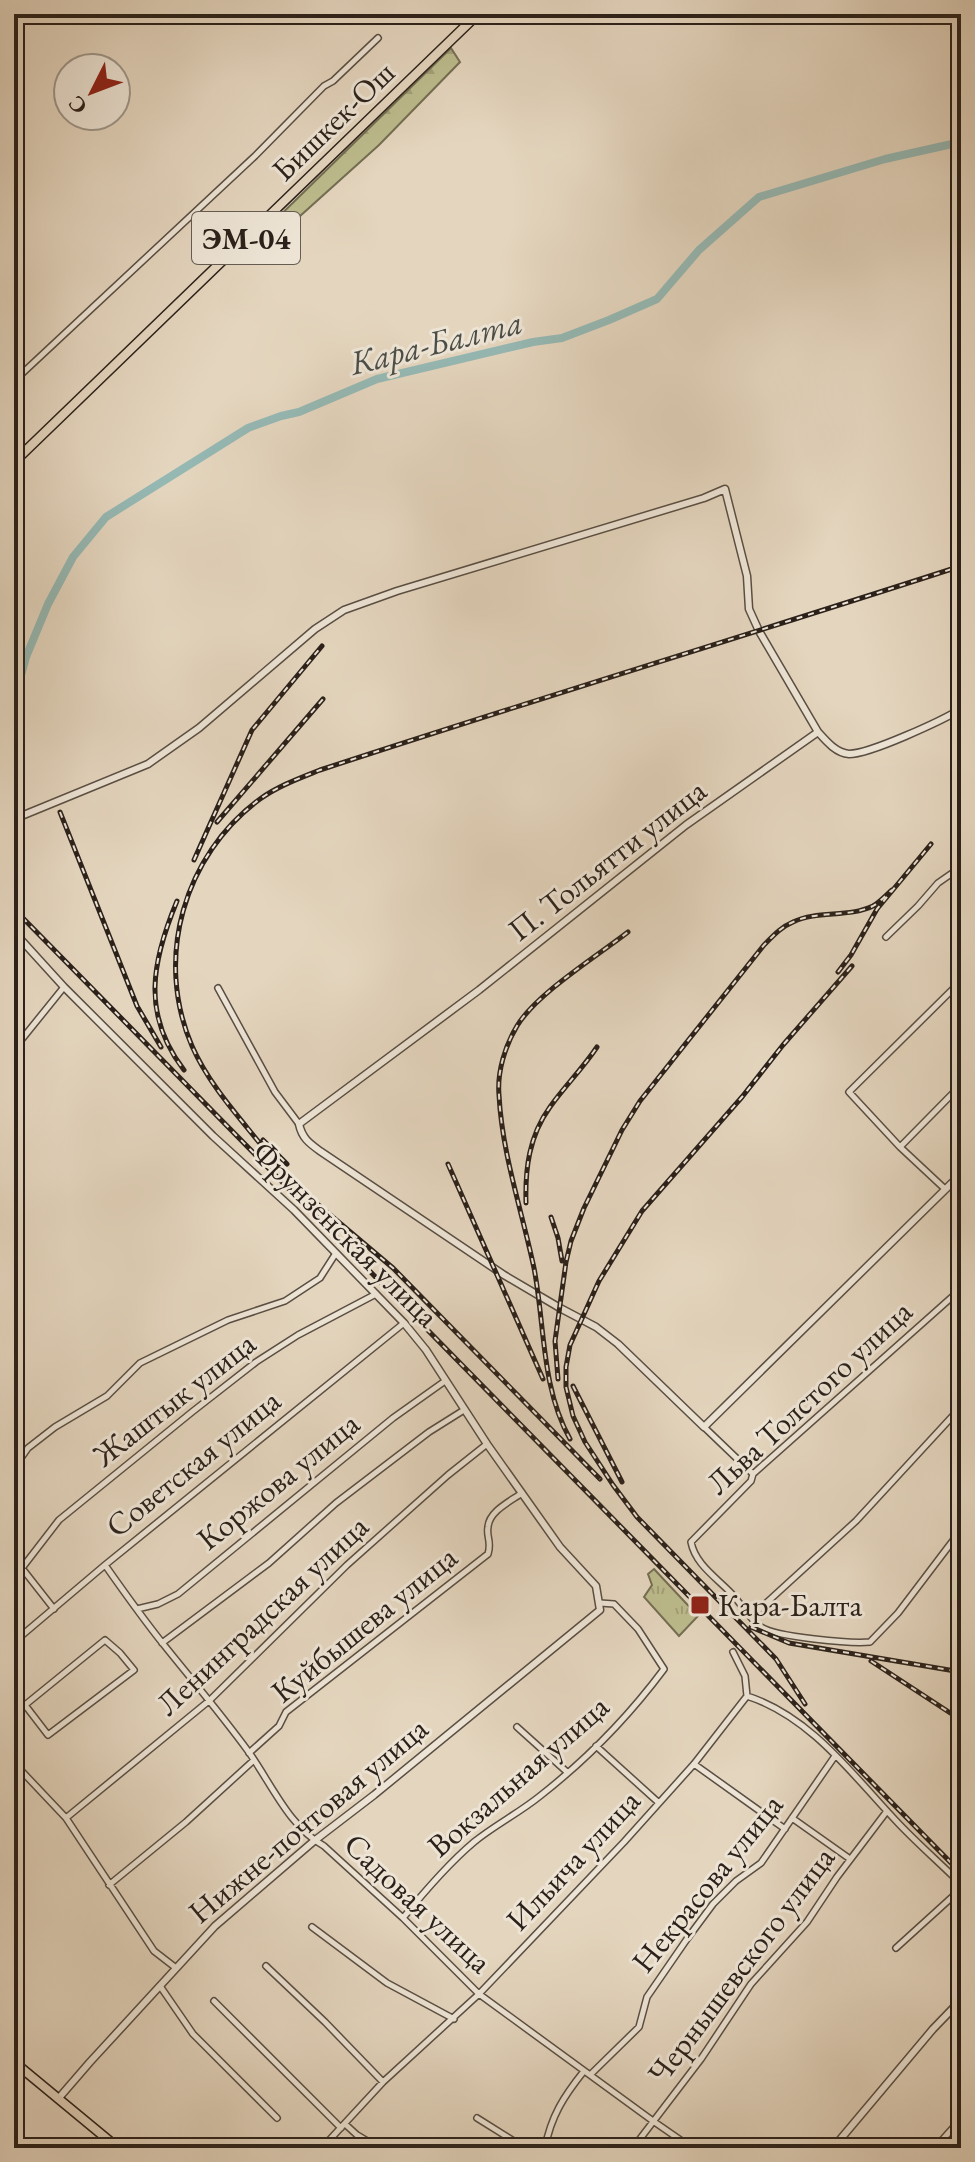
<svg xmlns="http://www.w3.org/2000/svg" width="975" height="2162" font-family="'EB Garamond',serif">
<defs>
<pattern id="grass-tufts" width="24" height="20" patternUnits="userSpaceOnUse" patternTransform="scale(2)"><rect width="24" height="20" fill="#bcbb8c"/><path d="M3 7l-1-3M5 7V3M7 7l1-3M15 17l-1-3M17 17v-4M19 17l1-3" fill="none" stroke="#a2a078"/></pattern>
<pattern id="forest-firs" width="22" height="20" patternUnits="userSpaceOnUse" patternTransform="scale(2)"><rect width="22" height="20" fill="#bcbb8c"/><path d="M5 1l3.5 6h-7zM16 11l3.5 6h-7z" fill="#a2a078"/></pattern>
</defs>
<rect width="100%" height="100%" fill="#e4d5be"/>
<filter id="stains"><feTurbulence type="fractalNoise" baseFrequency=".0025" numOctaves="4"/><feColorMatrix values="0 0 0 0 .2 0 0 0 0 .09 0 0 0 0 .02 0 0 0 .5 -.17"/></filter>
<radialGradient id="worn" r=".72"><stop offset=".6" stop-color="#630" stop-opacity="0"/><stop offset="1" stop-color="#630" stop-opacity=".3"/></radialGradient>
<path fill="url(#grass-tufts)" stroke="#746e53" stroke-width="2" d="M 654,1569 L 698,1616 L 679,1636 L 644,1597 L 652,1585 L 648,1574 Z"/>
<path fill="url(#forest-firs)" stroke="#746e53" stroke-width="2" d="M 451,48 L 460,62 L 379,145 L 270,243 L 261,234 Z"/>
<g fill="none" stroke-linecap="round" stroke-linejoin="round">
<path stroke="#95b8b3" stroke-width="8" d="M 14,701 L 26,657 L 48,604 L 73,557 L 106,517 L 248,428 L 281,416 L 299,412 L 377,379 L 533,342 L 562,338 L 609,320 L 657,299 L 699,250 L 759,197 L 885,159 L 961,142"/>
<defs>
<path id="minor" d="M 14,381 L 255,156 L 324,86 L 333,81 L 378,38
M 886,937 L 918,906 L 938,883 L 961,867
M 218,988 L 275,1092 L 299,1124
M 14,1049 L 64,987
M 900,1147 L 961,1085
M 945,1189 L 900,1147 L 849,1092 L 961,981
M 961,1289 L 753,1474 L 751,1481 L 691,1542 C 695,1563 714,1576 728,1590 C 740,1601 748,1618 761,1627 C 776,1637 852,1644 870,1642 L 898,1613 L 961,1530
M 704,1427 L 753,1474
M 14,1468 L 28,1448 L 55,1427 L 107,1396 L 140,1363 L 228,1320 L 285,1301 L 320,1278 L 336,1253
M 14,1558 L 54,1609
M 105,1565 C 124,1592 143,1619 164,1645 C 192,1680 221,1714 248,1751 C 271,1783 289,1827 324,1846 L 403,1918 L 479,1994 L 653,2121 L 692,2148
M 22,1568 L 59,1520 L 192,1412 L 256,1362 L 298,1335 L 376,1294
M 137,1609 L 158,1604 L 178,1594 L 393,1418 L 445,1381
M 751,1617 L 856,1521 L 961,1407
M 14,1642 L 105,1565 L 404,1323
M 162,1643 L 269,1563 L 336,1503 L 429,1432 L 464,1410
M 747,1696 C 812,1717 854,1777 899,1824 C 919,1845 941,1864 961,1884
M 14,1714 L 25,1705 L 105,1640 L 120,1653 L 134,1670 L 48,1735 L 25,1705
M 517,1727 L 567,1772
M 596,1746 L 659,1803
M 249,1753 L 279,1726 L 286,1712 L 488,1554 C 492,1541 486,1537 488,1527 C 489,1511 511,1501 522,1493
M 14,1763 L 66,1818 L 154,1951 L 176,1968
M 694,1764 L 785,1829
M 66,1818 L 210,1700 L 347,1565 L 448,1475 L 487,1444
M 792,1818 L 850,1859
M 109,1885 L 186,1822 L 254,1760
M 403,1918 C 424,1892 448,1864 474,1842 C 495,1825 519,1813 540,1796 C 586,1760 629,1716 664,1669 L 638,1629 L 614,1604 L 600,1603
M 312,1927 L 387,1983 L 454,2019
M 896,1948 L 961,1889
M 266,1966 L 325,2022 L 383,2082
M 160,1986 L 193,2034 L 277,2118
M 214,2001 L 341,2128
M 590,2075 L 639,2027 L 647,1997 L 687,1939 L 713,1904 L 736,1881 L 761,1863 L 835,1756
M 477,2118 L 525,2148
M 345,2124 L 357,2135 L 379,2148
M 322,2148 L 383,2082 L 479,1994 L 624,1842 L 694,1764 L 747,1696 L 745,1676 L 733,1652
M 545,2148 C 551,2116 564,2096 584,2071
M 633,2148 L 701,2059 L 751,1984 L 807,1922 L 837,1877 L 887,1811
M 935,2148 L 961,2119"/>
<path id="tertiary" d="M 961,709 C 941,721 870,754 849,754 C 836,753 826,741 818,732 L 686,825 L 479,990 L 299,1124 C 302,1138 309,1143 320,1151 L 504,1275 L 560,1308 L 596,1327 L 618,1344 L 704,1427 L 961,1174
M 14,819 L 148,764 L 199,728 L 315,629 L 344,610 L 397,591 L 704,498 L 725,489 L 747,576 L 749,609 L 759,631 L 818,732
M 14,932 L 64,987 L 213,1136 L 294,1210 L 404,1323 L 426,1350 L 487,1444 L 560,1547 L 596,1586 L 600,1610 L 374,1795 L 314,1841 L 215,1926 L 90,2062 L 58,2099
M 833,2148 L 933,2029 L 961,2000"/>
<path id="trunk" d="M 14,462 L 478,14
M 14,2062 L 118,2148"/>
</defs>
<use href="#minor" stroke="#594e43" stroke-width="8"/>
<use href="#tertiary" stroke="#594e43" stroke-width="9"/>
<use href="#trunk" stroke="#2b211a" stroke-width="11"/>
<use href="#minor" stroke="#ede4d5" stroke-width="5"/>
<use href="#tertiary" stroke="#ede4d5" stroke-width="6"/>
<use href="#trunk" stroke="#e4d5be" stroke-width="8"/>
<defs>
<path id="rail" d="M 60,812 L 137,1006 L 161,1047
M 217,822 L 323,699
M 194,860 L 252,730 L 322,646
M 177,901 C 152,961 141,1014 184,1070
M 14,909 L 961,1873
M 838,972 L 851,955 L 877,909 L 931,844
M 263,1140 L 287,1164
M 266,1151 C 240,1118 209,1085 192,1046 C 154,958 184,855 260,799 C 278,786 300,778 320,770 C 533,700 748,635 961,566
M 448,1164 L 543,1379
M 316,1203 L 393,1268 L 600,1479
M 526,1203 C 525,1169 529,1136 550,1107 C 565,1086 583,1068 597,1047
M 551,1217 L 558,1238 L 562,1261
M 558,1379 L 555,1341 L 566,1262 L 571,1241 L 584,1208 L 622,1130 L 640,1101 L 764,945 C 773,936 781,927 793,922 C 818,910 848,918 873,906 C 880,902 886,895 892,890
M 573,1386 L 622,1482
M 570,1439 C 541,1387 545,1325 534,1268 C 522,1211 502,1154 499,1095 C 497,1072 505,1046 517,1026 C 536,994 597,956 628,932
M 751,1627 L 789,1643 L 961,1672
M 871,1661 L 961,1720
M 805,1704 L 776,1659 L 637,1517 L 613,1485 L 585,1442 L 573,1416 L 566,1387 L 566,1367 L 570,1345 L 599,1281 L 642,1211 L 742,1097 L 783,1045 L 852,966"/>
</defs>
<use href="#rail" stroke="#2b211a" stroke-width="5"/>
<use href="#rail" stroke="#ede4d5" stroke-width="2" stroke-dasharray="6" stroke-linecap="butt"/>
</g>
<rect fill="#8f2418" stroke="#ede4d5" stroke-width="3" x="690" y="1595" width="20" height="20" rx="4"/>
<g text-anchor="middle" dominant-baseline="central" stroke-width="6" stroke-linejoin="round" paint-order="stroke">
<rect fill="#ede4d5" stroke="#655c52" stroke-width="2" x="192" y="212" width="108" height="52" rx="6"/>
<g font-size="30" font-weight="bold" fill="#2b211a">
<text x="246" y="238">ЭМ-04</text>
</g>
<g font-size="32" fill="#2b211a" stroke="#ede4d5">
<text transform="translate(333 121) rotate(-44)">Бишкек-Ош</text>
<text transform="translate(607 860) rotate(-38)">П. Тольятти улица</text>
<text transform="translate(346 1234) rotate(45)">Фрунзенская улица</text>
<text transform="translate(809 1397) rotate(-43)">Льва Толстого улица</text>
<text transform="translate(174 1399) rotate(-38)">Жаштык улица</text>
<text transform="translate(193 1463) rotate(-39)">Советская улица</text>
<text transform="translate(278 1481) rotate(-39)">Коржова улица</text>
<text transform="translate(262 1615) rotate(-43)">Ленинградская улица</text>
<text transform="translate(364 1624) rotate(-39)">Куйбышева улица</text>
<text transform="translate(518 1776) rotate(-41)">Вокзальная улица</text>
<text transform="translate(308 1820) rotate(-40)">Нижне-почтовая улица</text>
<text transform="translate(573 1860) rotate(-47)">Ильича улица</text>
<text transform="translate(707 1883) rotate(-51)">Некрасова улица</text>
<text transform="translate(418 1903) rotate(43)">Садовая улица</text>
<text transform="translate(741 1965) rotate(-53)">Чернышевского улица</text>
</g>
<g font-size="32" fill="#2b211a" stroke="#ede4d5" text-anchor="start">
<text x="718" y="1605">Кара-Балта</text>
</g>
<g font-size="34" font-style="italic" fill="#4b4e48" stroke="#ede4d5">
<text transform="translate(436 342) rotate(-14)">Кара-Балта</text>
</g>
</g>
<rect width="975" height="2162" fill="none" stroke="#e4d5be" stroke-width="48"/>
<rect x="16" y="16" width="943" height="2130" fill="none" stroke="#2b211a" stroke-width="4"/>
<rect x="24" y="24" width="927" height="2114" fill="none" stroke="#2b211a" stroke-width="2"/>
<g transform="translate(92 92) rotate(228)"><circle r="38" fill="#ede4d5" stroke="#9f968a" stroke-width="2"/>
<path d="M0-6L14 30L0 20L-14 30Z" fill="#8f2418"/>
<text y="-12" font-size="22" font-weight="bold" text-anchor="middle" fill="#2b211a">С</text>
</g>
<rect width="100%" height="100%" filter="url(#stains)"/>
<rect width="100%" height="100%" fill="url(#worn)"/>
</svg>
